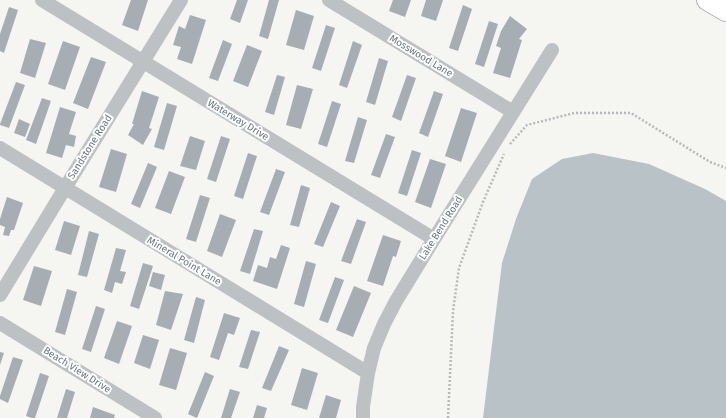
<svg xmlns="http://www.w3.org/2000/svg" width="726" height="418" font-family="'Fira Sans',sans-serif">
<rect width="100%" height="100%" fill="#f5f5f2"/>
<path fill="#b8c2c7" d="M 593,153 L 649,164 L 705,189 L 726,201 L 726,418 L 483,418 L 502,263 L 516,219 L 532,179 L 562,159 Z"/>
<path fill="#a7aeb3" d="M 131,0 L 148,0 L 138,31 L 122,25 Z
M 237,0 L 248,0 L 240,23 L 230,19 Z
M 269,0 L 279,0 L 268,39 L 259,36 Z
M 393,0 L 411,0 L 405,17 L 389,11 Z
M 426,0 L 443,0 L 436,21 L 421,16 Z
M 463,5 L 472,9 L 458,51 L 449,48 Z
M 9,7 L 18,10 L 4,53 L 0,51 L 0,34 Z
M 296,10 L 314,16 L 304,50 L 286,45 Z
M 190,15 L 206,20 L 192,64 L 177,59 L 181,47 L 173,45 L 179,26 L 185,29 Z
M 510,16 L 527,29 L 519,39 L 522,40 L 510,78 L 493,73 L 501,48 L 496,46 L 501,31 Z
M 489,21 L 498,24 L 484,67 L 475,64 Z
M 326,25 L 335,28 L 321,71 L 312,68 Z
M 30,39 L 46,43 L 35,78 L 20,73 Z
M 223,40 L 232,44 L 218,81 L 209,78 Z
M 63,41 L 80,47 L 65,90 L 48,84 Z
M 353,41 L 362,45 L 347,88 L 339,85 Z
M 247,45 L 262,51 L 248,87 L 233,81 Z
M 91,57 L 106,62 L 88,109 L 73,103 Z
M 379,58 L 388,61 L 375,105 L 366,102 Z
M 277,75 L 285,77 L 274,115 L 265,112 Z
M 407,75 L 416,78 L 401,121 L 392,117 Z
M 16,82 L 25,85 L 9,128 L 0,125 L 0,124 Z
M 297,85 L 313,89 L 301,129 L 286,125 Z
M 142,91 L 159,97 L 149,128 L 152,129 L 143,145 L 128,135 L 134,124 L 132,124 Z
M 434,91 L 443,94 L 428,137 L 419,133 Z
M 42,98 L 51,101 L 36,144 L 26,140 Z
M 332,101 L 341,104 L 327,147 L 318,144 Z
M 167,103 L 177,106 L 164,150 L 154,147 Z
M 60,107 L 76,112 L 69,134 L 76,136 L 74,147 L 66,145 L 62,158 L 46,153 Z
M 461,108 L 477,113 L 461,162 L 445,156 Z
M 358,117 L 367,120 L 354,163 L 345,161 Z
M 19,119 L 30,124 L 25,137 L 14,133 Z
M 386,134 L 395,137 L 380,178 L 371,175 Z
M 190,136 L 205,141 L 196,170 L 180,166 Z
M 221,136 L 230,139 L 216,182 L 207,179 Z
M 111,149 L 127,154 L 116,192 L 99,187 Z
M 412,150 L 421,153 L 407,196 L 398,193 Z
M 248,153 L 257,156 L 243,199 L 234,196 Z
M 430,159 L 446,164 L 431,208 L 415,202 Z
M 148,163 L 157,167 L 140,208 L 131,204 Z
M 276,169 L 285,172 L 269,215 L 260,212 Z
M 169,171 L 185,177 L 171,214 L 155,208 Z
M 301,185 L 310,188 L 299,227 L 290,225 Z
M 200,195 L 210,198 L 196,242 L 186,239 Z
M 7,197 L 23,203 L 14,230 L 11,230 L 9,236 L 3,235 L 5,227 L 0,225 L 0,219 Z
M 331,202 L 340,206 L 323,247 L 314,244 Z
M 220,214 L 236,220 L 222,257 L 207,251 Z
M 357,219 L 366,222 L 351,264 L 341,261 Z
M 64,221 L 80,226 L 71,255 L 55,250 Z
M 254,229 L 263,231 L 250,274 L 240,271 Z
M 89,231 L 99,234 L 87,277 L 78,275 Z
M 383,235 L 401,241 L 396,257 L 393,256 L 383,286 L 367,281 Z
M 281,245 L 290,248 L 277,289 L 253,281 L 258,265 L 267,268 L 270,257 L 276,259 Z
M 116,248 L 126,250 L 120,271 L 126,272 L 122,284 L 115,282 L 112,293 L 104,290 Z
M 306,261 L 316,264 L 304,307 L 294,304 Z
M 143,263 L 153,266 L 139,309 L 130,306 Z
M 34,266 L 52,271 L 41,306 L 23,300 Z
M 153,272 L 165,275 L 161,290 L 149,286 Z
M 335,277 L 344,280 L 328,323 L 319,320 Z
M 354,286 L 371,293 L 353,337 L 336,330 Z
M 67,289 L 77,292 L 65,335 L 55,332 Z
M 165,291 L 183,294 L 171,330 L 156,325 Z
M 196,297 L 205,300 L 194,343 L 184,340 Z
M 96,306 L 105,309 L 91,352 L 82,349 Z
M 224,313 L 240,318 L 234,335 L 228,333 L 219,360 L 210,357 Z
M 117,321 L 132,326 L 119,364 L 104,358 Z
M 251,330 L 260,332 L 248,369 L 239,367 Z
M 143,335 L 159,340 L 150,369 L 134,363 Z
M 279,346 L 289,350 L 271,391 L 262,388 Z
M 170,348 L 187,353 L 176,390 L 159,385 Z
M 0,352 L 4,353 L 0,365 Z
M 13,357 L 23,360 L 8,403 L 0,399 L 0,396 Z
M 302,368 L 318,373 L 307,410 L 291,405 Z
M 205,372 L 214,376 L 197,418 L 188,414 Z
M 40,373 L 49,376 L 35,418 L 32,418 L 26,416 Z
M 66,389 L 75,392 L 67,418 L 57,418 Z
M 230,389 L 240,392 L 231,418 L 221,418 Z
M 326,395 L 341,400 L 336,418 L 319,418 Z
M 257,405 L 267,408 L 264,418 L 253,418 Z
M 93,407 L 115,415 L 114,418 L 90,418 Z"/>
<g fill="none" stroke-linecap="round" stroke-linejoin="round">
<defs>
<path id="secondary" d="M 707,0 L 726,11"/>
</defs>
<use href="#secondary" stroke="#afb5b9" stroke-width="22"/>
<path stroke="#b7babc" stroke-width="2.5" stroke-dasharray="2 2" stroke-linecap="butt" d="M 510,144 L 527,125 L 574,113 L 631,113 L 710,162 L 726,168
M 448,418 L 453,311 L 459,268 L 483,202 L 504,154"/>
<path stroke="#bdc1c4" stroke-width="14" d="M 42,0 L 434,239
M 329,0 L 513,112
M 0,148 L 368,373
M 0,295 L 65,188 L 181,0
M 0,323 L 155,418
M 363,418 L 363,407 L 368,373 L 374,348 L 384,324 L 396,301 L 434,239 L 552,50"/>
<use href="#secondary" stroke="#fff" stroke-width="20"/>
</g>
<g text-anchor="middle" dominant-baseline="central" stroke-width="4" stroke-linejoin="round" paint-order="stroke">
<g font-size="10" fill="#677681" stroke="#fff">
<text transform="translate(421 56) rotate(31)">Mosswood Lane</text>
<text transform="translate(238 120) rotate(31)">Waterway Drive</text>
<text transform="translate(90 147) rotate(-58)">Sandstone Road</text>
<text transform="translate(441 228) rotate(-58)">Lake Bend Road</text>
<text transform="translate(184 261) rotate(31)">Mineral Point Lane</text>
<text transform="translate(77 370) rotate(32)">Beach View Drive</text>
</g>
</g>
</svg>
